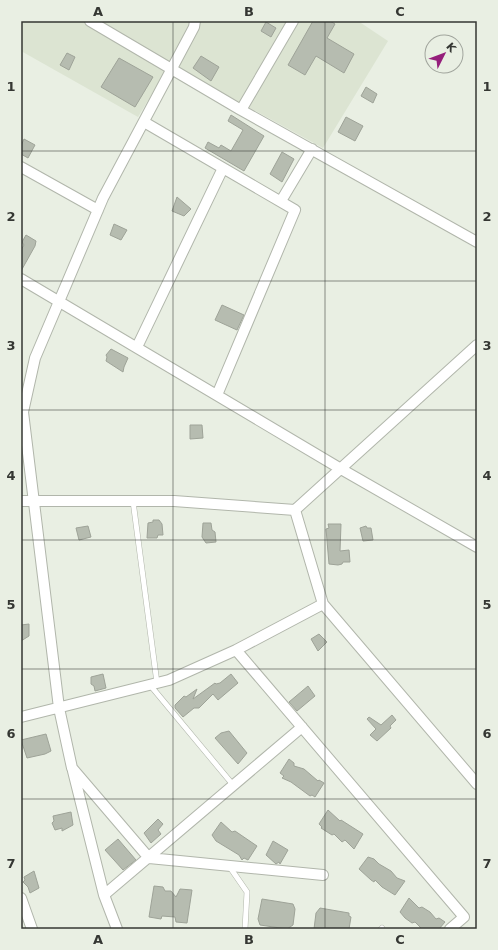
<svg xmlns="http://www.w3.org/2000/svg" width="498" height="950" font-family="'DejaVu Sans',sans-serif">
<rect width="100%" height="100%" fill="#e9efe3"/>
<path fill="#dce4d2" d="M 21,21 L 358,21 L 388,41 L 323,148 L 170,64 L 138,117 L 21,51 Z"/>
<path fill="#b6bcb0" stroke="#9ea398" d="M 313,21 L 330,21 L 335,24 L 327,38 L 354,54 L 344,73 L 316,56 L 305,75 L 288,65 Z
M 266,22 L 276,28 L 271,37 L 261,31 Z
M 67,53 L 75,57 L 69,70 L 60,65 Z
M 201,56 L 219,67 L 211,81 L 193,68 Z
M 119,58 L 153,77 L 135,107 L 101,87 Z
M 366,87 L 377,94 L 373,103 L 361,96 Z
M 231,115 L 264,136 L 244,171 L 205,148 L 208,142 L 219,148 L 221,145 L 231,151 L 243,130 L 228,121 Z
M 346,117 L 363,126 L 355,141 L 338,132 Z
M 24,139 L 35,145 L 28,158 L 21,154 L 21,146 Z
M 282,152 L 294,159 L 282,182 L 270,174 Z
M 177,197 L 191,209 L 184,216 L 172,211 Z
M 114,224 L 127,230 L 121,240 L 110,235 Z
M 26,235 L 36,241 L 35,246 L 21,271 L 21,250 L 24,245 L 22,242 Z
M 222,305 L 244,315 L 237,330 L 215,320 Z
M 111,349 L 128,358 L 124,367 L 123,372 L 106,361 L 107,357 L 106,355 Z
M 190,425 L 202,425 L 203,438 L 190,439 Z
M 153,520 L 159,520 L 162,524 L 163,535 L 158,535 L 157,538 L 147,538 L 148,523 L 153,522 Z
M 203,523 L 211,523 L 212,530 L 215,532 L 216,542 L 206,543 L 202,537 Z
M 328,524 L 341,524 L 340,551 L 349,550 L 350,562 L 343,562 L 342,564 L 338,565 L 329,564 L 326,529 L 329,528 Z
M 88,526 L 91,537 L 79,540 L 76,528 Z
M 366,526 L 367,528 L 371,528 L 373,540 L 363,541 L 360,528 Z
M 29,624 L 29,636 L 21,641 L 21,625 Z
M 319,634 L 327,642 L 318,651 L 311,639 Z
M 103,674 L 106,688 L 95,691 L 94,686 L 91,684 L 91,677 Z
M 231,674 L 238,683 L 218,700 L 213,694 L 199,708 L 194,708 L 183,717 L 175,708 L 175,705 L 184,696 L 186,697 L 197,689 L 193,699 L 215,683 L 216,684 L 220,683 Z
M 308,686 L 315,696 L 297,711 L 289,702 Z
M 392,715 L 396,720 L 390,726 L 391,728 L 377,741 L 370,735 L 376,729 L 367,719 L 369,717 L 381,725 Z
M 229,731 L 247,753 L 238,764 L 215,738 L 221,733 Z
M 46,734 L 51,751 L 45,754 L 27,758 L 21,740 Z
M 289,759 L 294,763 L 294,766 L 304,769 L 318,781 L 319,780 L 324,783 L 315,797 L 312,795 L 310,796 L 291,782 L 282,778 L 284,776 L 280,773 Z
M 328,810 L 340,821 L 341,820 L 363,834 L 354,849 L 345,840 L 342,842 L 334,834 L 332,835 L 321,828 L 322,827 L 319,824 Z
M 71,812 L 73,825 L 62,831 L 62,828 L 55,830 L 52,823 L 54,821 L 53,816 Z
M 158,819 L 163,824 L 158,830 L 161,834 L 151,843 L 144,833 Z
M 221,822 L 232,832 L 235,831 L 257,846 L 248,860 L 244,858 L 242,860 L 239,855 L 216,841 L 212,835 Z
M 118,839 L 136,860 L 123,870 L 105,850 Z
M 273,841 L 288,850 L 280,864 L 279,862 L 276,864 L 266,855 Z
M 368,857 L 374,859 L 379,864 L 391,871 L 397,878 L 405,881 L 395,895 L 382,887 L 375,880 L 374,882 L 371,880 L 359,869 Z
M 34,871 L 39,888 L 30,893 L 28,887 L 23,882 L 25,880 L 24,877 Z
M 154,886 L 163,887 L 165,891 L 171,891 L 176,897 L 180,889 L 192,890 L 187,923 L 176,922 L 175,917 L 162,916 L 161,919 L 149,917 Z
M 409,898 L 419,908 L 422,907 L 430,912 L 436,919 L 439,918 L 445,922 L 439,929 L 422,929 L 415,922 L 412,923 L 405,918 L 400,912 Z
M 262,899 L 293,904 L 295,909 L 293,925 L 287,929 L 260,925 L 258,919 Z
M 320,908 L 349,913 L 349,916 L 351,917 L 349,929 L 314,929 L 316,913 Z"/>
<g fill="none" stroke-linecap="round" stroke-linejoin="round">
<defs>
<path id="lane" d="M 133,501 L 157,683
M 150,685 L 234,786
M 229,866 L 247,892 L 245,929
M 381,929 L 382,928"/>
<path id="street" d="M 90,21 L 241,110 L 477,242
M 195,21 L 194,27 L 103,198 L 35,358 L 23,412 L 59,708 L 72,768 L 149,858 L 323,875
M 241,110 L 293,21
M 144,122 L 295,210 L 217,395
M 21,167 L 98,210
M 281,201 L 312,149
M 21,279 L 341,469 L 477,547
M 137,347 L 223,168
M 21,501 L 174,501 L 295,510 L 477,345
M 295,510 L 323,604 L 477,784
M 236,650 L 464,917 L 450,929
M 21,717 L 169,680 L 236,650 L 323,604
M 73,771 L 104,895 L 117,929
M 104,895 L 302,727
M 21,898 L 32,929"/>
</defs>
<use href="#lane" stroke="#b1b6ab" stroke-width="6"/>
<use href="#street" stroke="#b1b6ab" stroke-width="12"/>
<use href="#lane" stroke="#fff" stroke-width="5"/>
<use href="#street" stroke="#fff" stroke-width="10"/>
</g>
<path fill="none" stroke="#353733" stroke-width="1" stroke-opacity="0.55" d="M 173,21 L 173,929M 325,21 L 325,929M 21,151 L 477,151M 21,281 L 477,281M 21,410 L 477,410M 21,540 L 477,540M 21,669 L 477,669M 21,799 L 477,799"/>
<rect width="498" height="950" fill="none" stroke="#e9efe3" stroke-width="44"/>
<g transform="translate(444 54) rotate(48)"><circle r="19" fill="#e9efe3" stroke="#a1a59d"/>
<path d="M0-3L7 15L0 10L-7 15Z" fill="#951e7b"/>
<text y="-6" font-size="11" font-weight="bold" text-anchor="middle" fill="#353733">K</text>
</g>
<rect x="22" y="22" width="454" height="906" fill="none" stroke="#353733" stroke-width="1.5"/>
<g font-size="13" text-anchor="middle" font-weight="bold" fill="#353733">
<text x="98" y="16">A</text>
<text x="249" y="16">B</text>
<text x="400" y="16">C</text>
<text x="11" y="91">1</text>
<text x="487" y="91">1</text>
<text x="11" y="221">2</text>
<text x="487" y="221">2</text>
<text x="11" y="350">3</text>
<text x="487" y="350">3</text>
<text x="11" y="480">4</text>
<text x="487" y="480">4</text>
<text x="11" y="609">5</text>
<text x="487" y="609">5</text>
<text x="11" y="738">6</text>
<text x="487" y="738">6</text>
<text x="11" y="868">7</text>
<text x="487" y="868">7</text>
<text x="98" y="944">A</text>
<text x="249" y="944">B</text>
<text x="400" y="944">C</text>
</g>
</svg>
